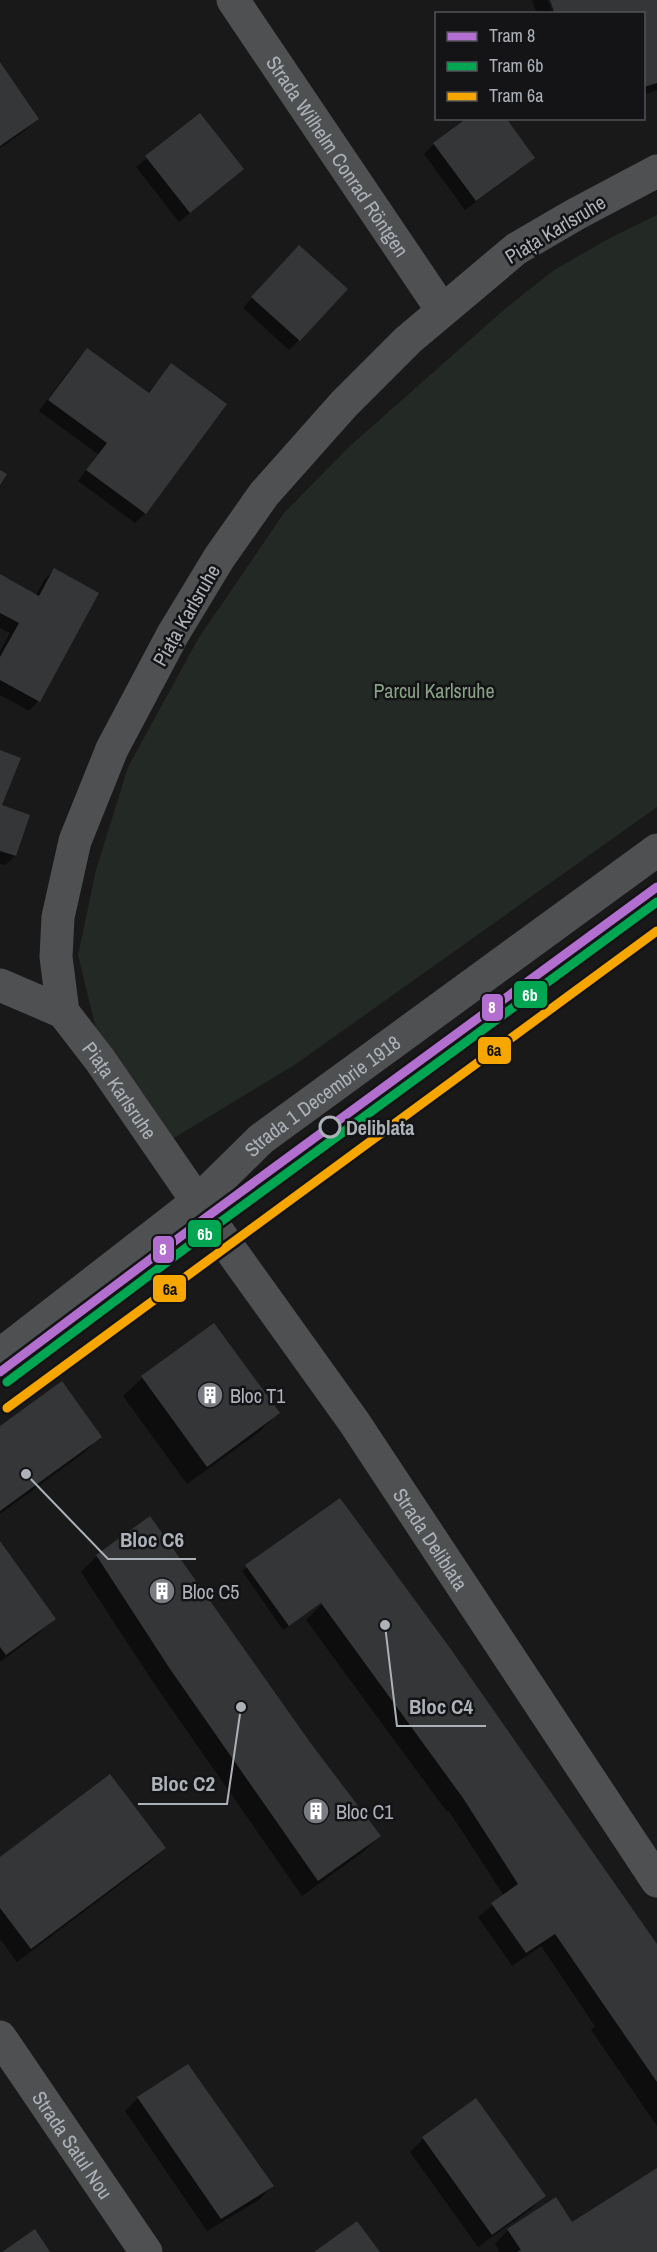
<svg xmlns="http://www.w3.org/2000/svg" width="657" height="2252" font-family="'Archivo Narrow',sans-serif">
<rect width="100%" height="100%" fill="#19191a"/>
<path fill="#232924" d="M 657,215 L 657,807 L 296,1064 L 169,1141 L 98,1037 L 78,955 L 96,870 L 128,767 L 198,639 L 284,513 L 351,445 L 506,308 L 554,270 L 610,238 Z"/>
<path fill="#0007" d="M 532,0 L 548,0 L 553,14 L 537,14 Z
M 552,0 L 657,0 L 657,90 L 644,95 L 644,14 Z
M 0,65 L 37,119 L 23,132 L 0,148 Z
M 199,115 L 242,169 L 179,222 L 136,167 Z
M 434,144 L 533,157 L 523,167 L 465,210 L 424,154 Z
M 289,256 L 299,340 L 289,350 L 243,308 Z
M 87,350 L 147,394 L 172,365 L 145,513 L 135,523 L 78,481 L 98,454 L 39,411 L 77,360 Z
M 54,570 L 38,701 L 29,711 L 0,695 L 0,651 L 10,633 L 0,628 L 0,576 L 36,595 L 44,580 Z
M 0,806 L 28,816 L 15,856 L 5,865 L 0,864 Z
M 214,1325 L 278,1413 L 259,1432 L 187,1484 L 123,1396 L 142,1378 Z
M 0,1428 L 100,1436 L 85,1452 L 0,1514 Z
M 339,1500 L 657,1947 L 657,2126 L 591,2030 L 595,2026 L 541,1946 L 512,1966 L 478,1917 L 504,1896 L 449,1811 L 447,1812 L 306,1620 L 322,1604 L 321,1603 L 283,1630 L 242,1571 Z
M 0,1543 L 54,1618 L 38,1634 L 0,1662 Z
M 97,1556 L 311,1746 L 379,1836 L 363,1852 L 302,1896 L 155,1685 L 81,1572 Z
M 164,1848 L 151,1861 L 17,1962 L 0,1939 L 0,1859 Z
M 138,2098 L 272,2186 L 259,2200 L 207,2231 L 125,2111 Z
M 476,2100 L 544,2196 L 531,2209 L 478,2247 L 410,2152 L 423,2139 Z
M 657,2170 L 657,2252 L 500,2252 L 495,2244 L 508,2230 L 572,2224 Z"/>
<path fill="#353637" d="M 550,0 L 657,0 L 657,83 L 644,87 L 644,14 L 555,14 Z
M 0,62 L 39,119 L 0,146 Z
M 200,113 L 244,169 L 190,213 L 145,156 Z
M 467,118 L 506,118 L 535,158 L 476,201 L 433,143 Z
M 299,245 L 348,289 L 300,341 L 251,297 Z
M 87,348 L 149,393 L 171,363 L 227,404 L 146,514 L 86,470 L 107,443 L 48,400 Z
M 0,470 L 7,474 L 0,485 Z
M 54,568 L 99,593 L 40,702 L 0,680 L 0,657 L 19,623 L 0,613 L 0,574 L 39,596 Z
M 0,750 L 21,758 L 2,805 L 30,815 L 16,856 L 0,851 Z
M 214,1323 L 280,1413 L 207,1467 L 141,1376 Z
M 62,1381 L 102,1437 L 0,1511 L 0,1426 Z
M 340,1498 L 450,1648 L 657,1944 L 657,2082 L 555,1934 L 526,1953 L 491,1903 L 518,1884 L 463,1798 L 321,1603 L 289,1626 L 245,1565 Z
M 150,1516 L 312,1745 L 381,1836 L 318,1881 L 170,1669 L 96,1555 Z
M 0,1541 L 56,1619 L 6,1655 L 0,1647 Z
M 110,1774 L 166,1848 L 31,1949 L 0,1908 L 0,1857 Z
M 188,2064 L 274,2186 L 221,2219 L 137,2097 Z
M 476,2098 L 546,2196 L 492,2235 L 422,2137 Z
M 657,2168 L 657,2252 L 517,2252 L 521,2250 L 507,2229 L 556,2197 L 572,2222 Z
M 357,2221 L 380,2252 L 314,2252 Z
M 35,2229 L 50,2252 L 2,2252 Z"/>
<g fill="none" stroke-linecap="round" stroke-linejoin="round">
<g stroke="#4f5052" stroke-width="33">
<path id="s1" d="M 233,0 L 442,310"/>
<path id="s2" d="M 657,171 L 576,214 L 516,249 L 408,340 L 344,404 L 264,494 L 219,558 L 173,634 L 112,749 L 75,841 L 58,917 L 56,957 L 63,1012 L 100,1060 L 230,1249 L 354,1422 L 657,1881"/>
<path d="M 0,985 L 63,1012"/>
<path id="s3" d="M 0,1355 L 198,1201 L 261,1139 L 657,850"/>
<path id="s4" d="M 0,2037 L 146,2252"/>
</g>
<defs>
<path id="tram-1" d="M 0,1372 L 208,1216 L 657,887"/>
<path id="tram-2" d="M 7,1382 L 215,1226 L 657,902"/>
<path id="tram-3" d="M 7,1408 L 657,931"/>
</defs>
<use href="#tram-1" stroke="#141416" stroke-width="14"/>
<use href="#tram-2" stroke="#141416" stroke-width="14"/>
<use href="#tram-3" stroke="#141416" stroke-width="14"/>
<use href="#tram-1" stroke="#b36fd0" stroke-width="9"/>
<use href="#tram-2" stroke="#00a651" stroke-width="9"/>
<use href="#tram-3" stroke="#f7a600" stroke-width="9"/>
</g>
<defs>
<symbol id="building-disc" viewBox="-11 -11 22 22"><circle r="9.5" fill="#797c81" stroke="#141416"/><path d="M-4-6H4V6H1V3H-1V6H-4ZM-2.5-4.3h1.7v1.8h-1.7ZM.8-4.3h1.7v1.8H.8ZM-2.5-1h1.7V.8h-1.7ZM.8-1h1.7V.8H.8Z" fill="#fff"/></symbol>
</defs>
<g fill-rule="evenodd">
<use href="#building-disc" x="195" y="1380" width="30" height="30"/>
<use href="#building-disc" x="147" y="1576" width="30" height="30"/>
<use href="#building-disc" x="301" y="1796" width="30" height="30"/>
</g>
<circle fill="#141416" stroke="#adb2b9" stroke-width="3" cx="330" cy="1127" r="10"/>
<g text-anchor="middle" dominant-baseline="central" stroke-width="5" stroke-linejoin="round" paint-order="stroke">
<g font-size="20" fill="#adb2b9" stroke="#141416">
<text stroke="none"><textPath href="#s1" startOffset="188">Strada Wilhelm Conrad Röntgen</textPath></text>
<text transform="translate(555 229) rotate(-31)">Piața Karlsruhe</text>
<text transform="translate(186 615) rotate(-60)">Piața Karlsruhe</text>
<text stroke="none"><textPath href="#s2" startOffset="1180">Piața Karlsruhe</textPath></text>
<text stroke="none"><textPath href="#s3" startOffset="414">Strada 1 Decembrie 1918</textPath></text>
<text stroke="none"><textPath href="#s2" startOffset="1726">Strada Deliblata</textPath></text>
<text stroke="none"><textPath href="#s4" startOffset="130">Strada Satul Nou</textPath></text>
</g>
<g font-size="20" fill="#89a186" stroke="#141416">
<text x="434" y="690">Parcul Karlsruhe</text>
</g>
<g font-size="20" font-weight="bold" fill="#adb2b9" stroke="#141416" text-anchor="start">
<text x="346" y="1127">Deliblata</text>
</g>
<g font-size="20" fill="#adb2b9" stroke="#141416" text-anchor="start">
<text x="230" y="1395">Bloc T1</text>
<text x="182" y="1591">Bloc C5</text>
<text x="336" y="1811">Bloc C1</text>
</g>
</g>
<path fill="none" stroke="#adb2b9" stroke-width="2" d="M26 1474L108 1559H196M385 1625L397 1726H486M241 1707L227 1804H138"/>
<g fill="#adb2b9" stroke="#141416" stroke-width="2">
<circle cx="26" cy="1474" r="6"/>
<circle cx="385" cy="1625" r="6"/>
<circle cx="241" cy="1707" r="6"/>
</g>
<g font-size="21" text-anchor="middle" font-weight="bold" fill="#adb2b9" stroke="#141416" stroke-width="5" stroke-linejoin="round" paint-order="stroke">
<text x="152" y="1547">Bloc C6</text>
<text x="441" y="1714">Bloc C4</text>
<text x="183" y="1791">Bloc C2</text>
</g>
<g stroke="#141416" stroke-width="2">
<rect x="513" y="980" width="35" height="29" rx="6" fill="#00a651"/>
<rect x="481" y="993" width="23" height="29" rx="6" fill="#b36fd0"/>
<rect x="477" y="1036" width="35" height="29" rx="6" fill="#f7a600"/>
<rect x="187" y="1219" width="35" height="29" rx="6" fill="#00a651"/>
<rect x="152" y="1235" width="23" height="29" rx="6" fill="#b36fd0"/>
<rect x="152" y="1274" width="35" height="29" rx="6" fill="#f7a600"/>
</g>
<g font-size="16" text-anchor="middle" font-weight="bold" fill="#fff">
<text x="530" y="1001">6b</text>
<text x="492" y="1013">8</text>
<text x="205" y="1240">6b</text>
<text x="163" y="1255">8</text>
</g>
<g font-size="16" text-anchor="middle" font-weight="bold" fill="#111">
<text x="494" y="1056">6a</text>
<text x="170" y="1295">6a</text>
</g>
<rect x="435" y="12" width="210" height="108" fill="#141416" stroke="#515357" stroke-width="1.5"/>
<rect x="447" y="32" width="30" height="9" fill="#b36fd0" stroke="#515357" stroke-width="1.5"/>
<text x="489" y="42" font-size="18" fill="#adb2b9">Tram 8</text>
<rect x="447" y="62" width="30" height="9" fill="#00a651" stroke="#515357" stroke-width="1.5"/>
<text x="489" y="72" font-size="18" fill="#adb2b9">Tram 6b</text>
<rect x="447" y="92" width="30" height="9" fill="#f7a600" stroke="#515357" stroke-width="1.5"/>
<text x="489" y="102" font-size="18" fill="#adb2b9">Tram 6a</text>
</svg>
